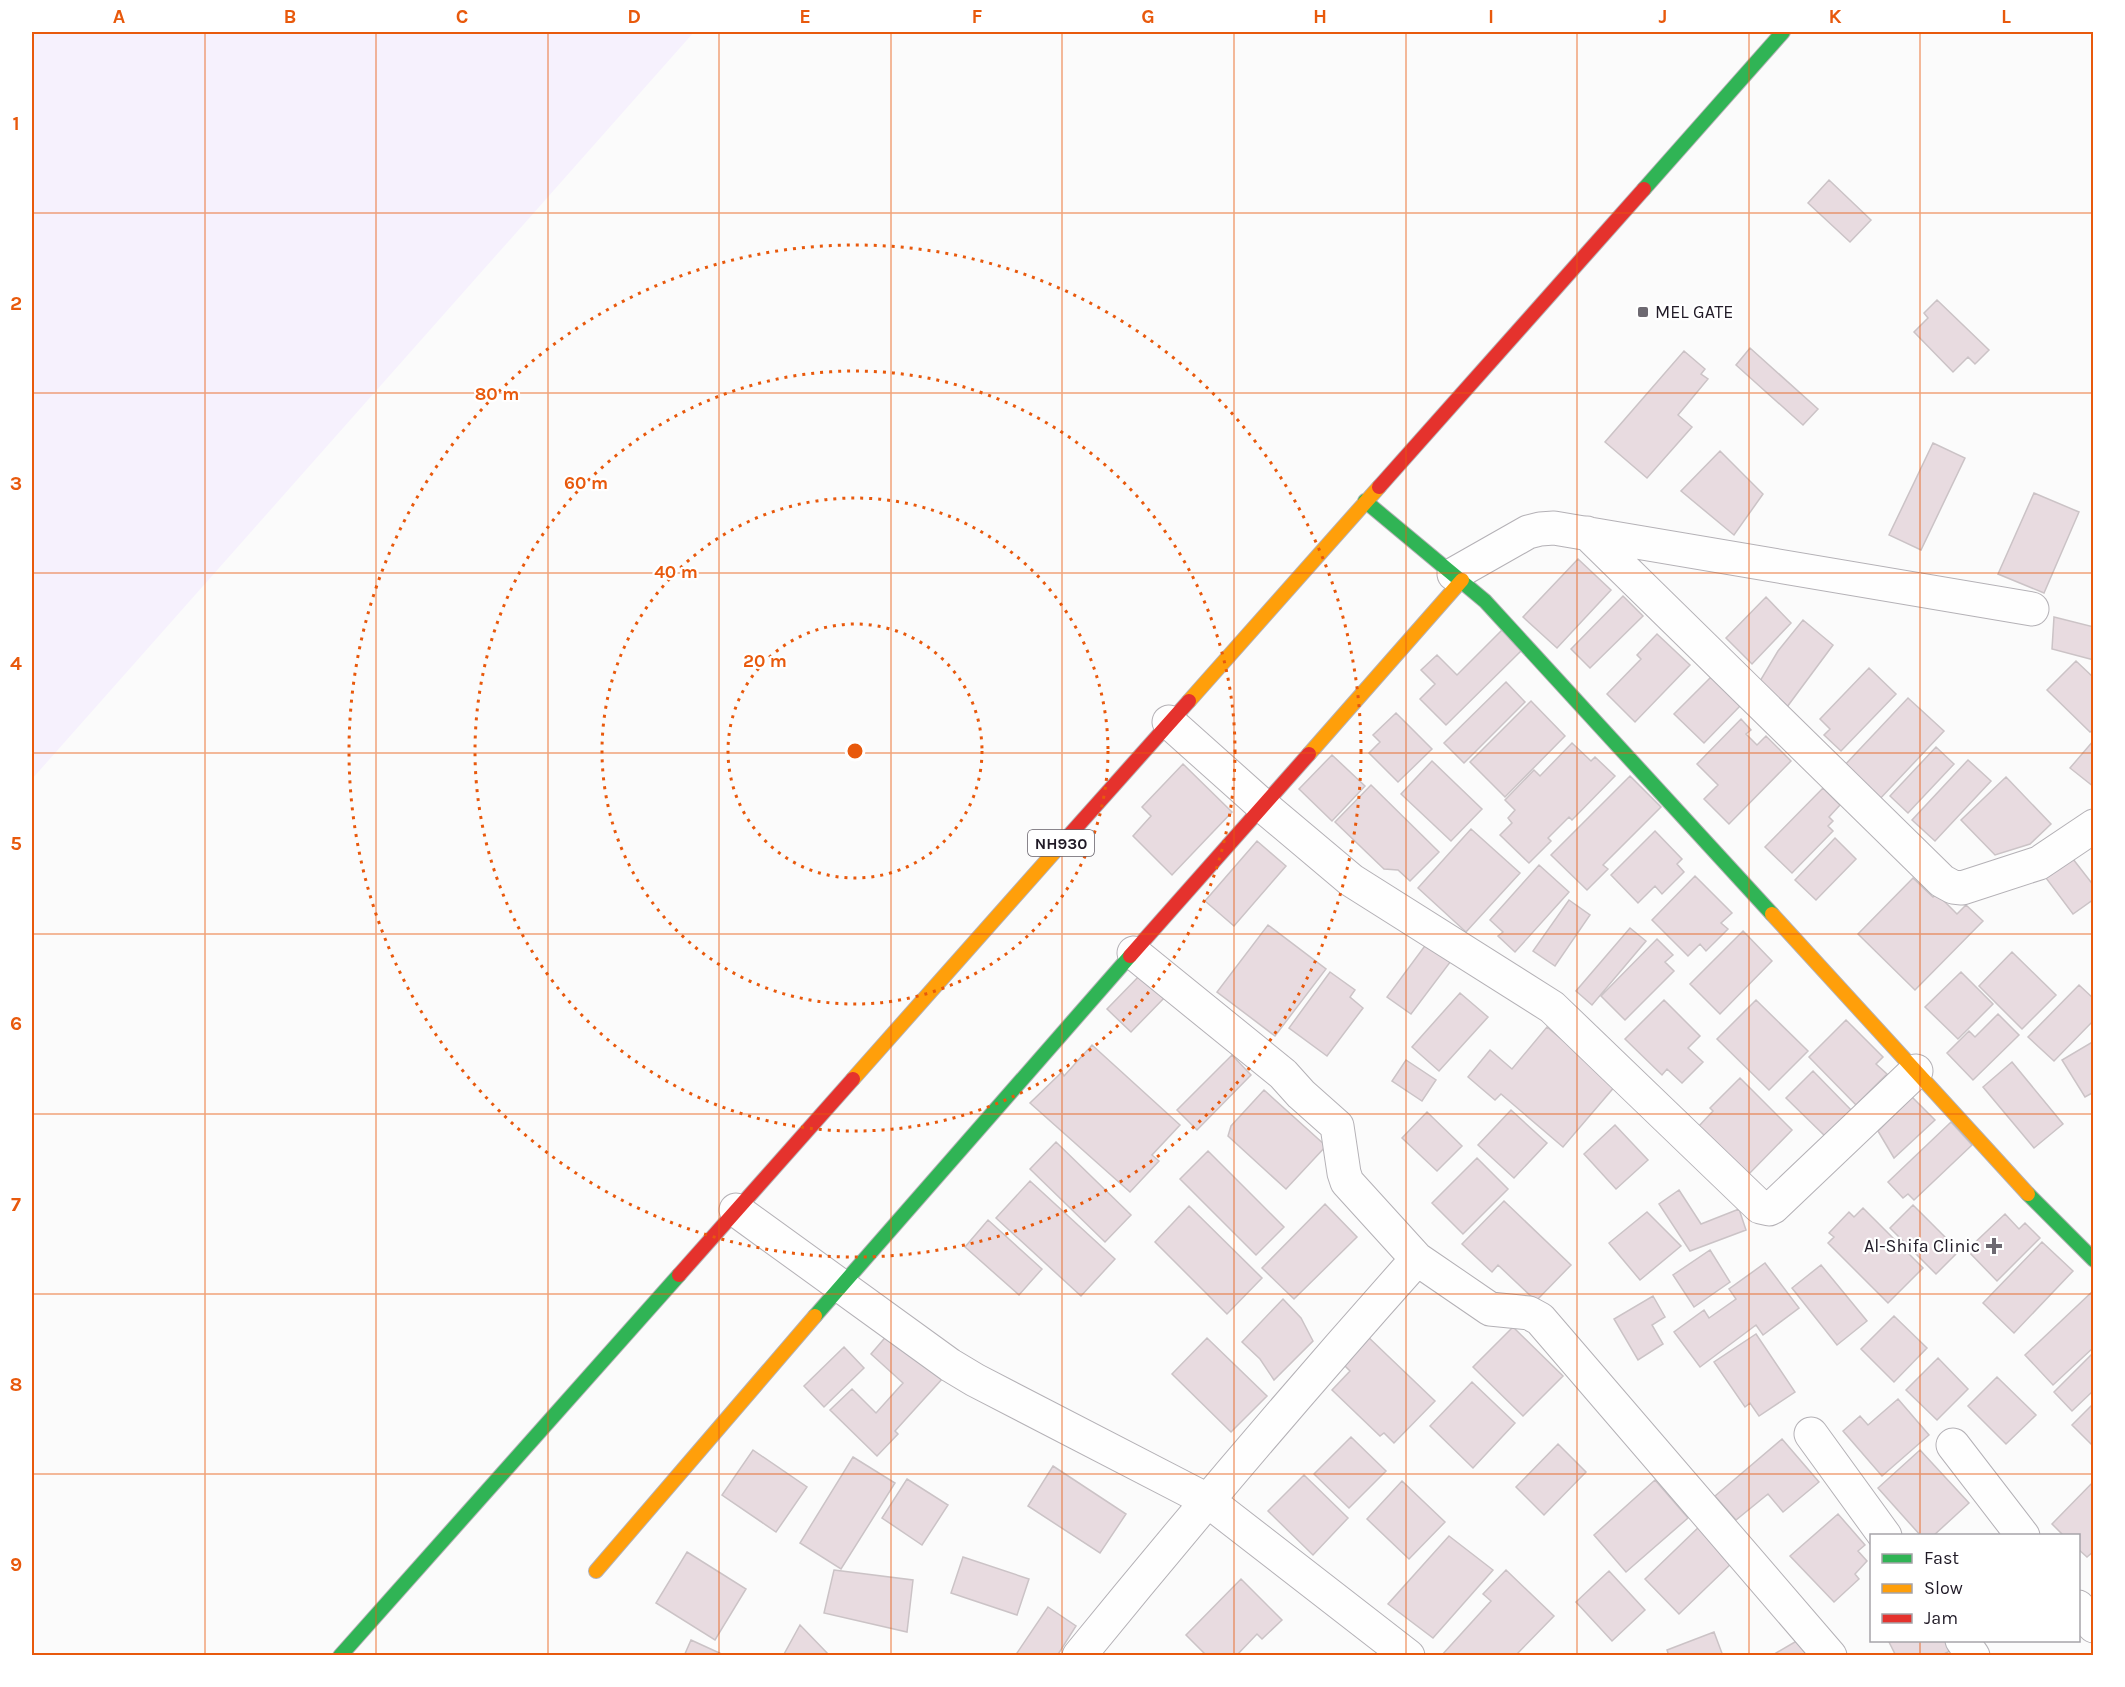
<svg xmlns="http://www.w3.org/2000/svg" width="2125" height="1687" font-family="Karla,sans-serif">
<rect width="100%" height="100%" fill="#fbfbfb"/>
<path fill="#f6f1fd" d="M 32,32 L 694,32 L 32,779 Z"/>
<path fill="#e8dbe0" stroke="#cbc3c6" stroke-width="1.5" d="M 1829,180 L 1871,220 L 1850,242 L 1808,203 Z
M 1937,300 L 1989,350 L 1975,364 L 1968,357 L 1953,372 L 1914,332 L 1928,318 L 1924,313 Z
M 1750,348 L 1818,409 L 1803,425 L 1736,365 Z
M 1684,351 L 1705,369 L 1701,374 L 1708,379 L 1678,415 L 1692,427 L 1647,478 L 1605,442 Z
M 1933,443 L 1965,458 L 1921,550 L 1889,535 Z
M 1720,451 L 1763,494 L 1734,535 L 1681,491 Z
M 2034,493 L 2079,512 L 2044,593 L 1998,574 Z
M 1578,559 L 1611,590 L 1557,648 L 1523,617 Z
M 1623,596 L 1643,616 L 1590,668 L 1571,649 Z
M 1766,597 L 1791,623 L 1752,664 L 1726,638 Z
M 2054,617 L 2094,627 L 2094,660 L 2052,649 Z
M 1803,620 L 1833,645 L 1787,707 L 1760,681 L 1778,651 Z
M 1503,629 L 1523,649 L 1446,725 L 1420,699 L 1435,684 L 1421,670 L 1437,655 L 1457,675 Z
M 1657,634 L 1690,665 L 1635,722 L 1607,694 L 1641,659 L 1637,655 Z
M 2076,661 L 2094,678 L 2094,729 L 2090,732 L 2047,690 Z
M 1869,668 L 1896,694 L 1841,751 L 1824,735 L 1830,729 L 1820,719 Z
M 1712,676 L 1741,705 L 1704,743 L 1674,714 Z
M 1506,682 L 1525,702 L 1464,763 L 1444,743 Z
M 1908,698 L 1944,731 L 1877,802 L 1842,768 Z
M 1531,701 L 1565,736 L 1505,797 L 1470,762 Z
M 1396,713 L 1432,749 L 1398,782 L 1369,753 L 1380,742 L 1373,735 Z
M 1741,719 L 1751,730 L 1746,734 L 1757,745 L 1766,736 L 1791,761 L 1729,824 L 1704,799 L 1718,785 L 1697,764 Z
M 2094,740 L 2094,787 L 2070,768 Z
M 1572,743 L 1591,761 L 1595,757 L 1615,776 L 1572,820 L 1569,817 L 1548,838 L 1551,841 L 1529,863 L 1500,835 L 1512,823 L 1508,818 L 1515,810 L 1505,800 L 1534,770 L 1540,776 Z
M 1936,747 L 1954,764 L 1908,813 L 1890,796 Z
M 1332,755 L 1365,786 L 1332,821 L 1299,789 Z
M 1968,760 L 1991,781 L 1935,841 L 1912,820 Z
M 1432,761 L 1482,809 L 1451,841 L 1401,794 Z
M 1183,764 L 1232,812 L 1172,875 L 1133,836 L 1151,816 L 1142,807 Z
M 1630,776 L 1661,807 L 1603,865 L 1608,869 L 1587,890 L 1551,855 Z
M 2006,777 L 2051,824 L 2030,844 L 1995,855 L 1961,820 Z
M 1371,785 L 1439,852 L 1410,881 L 1398,870 L 1384,869 L 1335,822 Z
M 1823,788 L 1840,805 L 1829,817 L 1833,821 L 1828,826 L 1833,831 L 1792,873 L 1765,847 Z
M 1471,829 L 1520,873 L 1466,932 L 1418,888 Z
M 1655,831 L 1682,859 L 1677,864 L 1684,872 L 1662,894 L 1655,886 L 1638,903 L 1611,875 Z
M 1835,838 L 1856,859 L 1816,900 L 1795,880 Z
M 1257,841 L 1286,866 L 1234,926 L 1205,901 Z
M 2073,859 L 2094,886 L 2094,899 L 2073,914 L 2046,878 Z
M 1539,865 L 1569,892 L 1515,952 L 1498,936 L 1503,932 L 1490,920 Z
M 1695,876 L 1732,913 L 1721,923 L 1728,929 L 1706,951 L 1700,944 L 1688,956 L 1652,920 Z
M 1913,878 L 1933,897 L 1937,894 L 1957,914 L 1966,905 L 1983,921 L 1915,990 L 1858,934 Z
M 1569,900 L 1590,915 L 1555,966 L 1533,951 Z
M 1268,925 L 1326,969 L 1275,1036 L 1217,992 Z
M 1630,928 L 1646,941 L 1592,1005 L 1576,991 Z
M 1743,931 L 1772,961 L 1720,1014 L 1690,984 Z
M 1657,939 L 1673,955 L 1665,962 L 1674,971 L 1625,1020 L 1601,996 Z
M 1427,943 L 1451,961 L 1411,1014 L 1387,997 Z
M 2012,952 L 2056,995 L 2022,1029 L 1979,986 Z
M 1143,972 L 1167,995 L 1131,1032 L 1107,1009 Z
M 1330,972 L 1355,990 L 1350,997 L 1363,1008 L 1327,1056 L 1289,1028 Z
M 1961,972 L 1993,1004 L 1958,1039 L 1925,1007 Z
M 2079,985 L 2094,999 L 2094,1020 L 2054,1061 L 2028,1037 Z
M 1460,993 L 1488,1017 L 1439,1071 L 1412,1047 Z
M 1664,1000 L 1700,1036 L 1688,1048 L 1703,1062 L 1682,1083 L 1667,1069 L 1662,1075 L 1625,1039 Z
M 1756,1000 L 1808,1051 L 1769,1090 L 1717,1039 Z
M 1998,1014 L 2019,1035 L 1973,1080 L 1947,1053 L 1969,1031 L 1975,1037 Z
M 1846,1020 L 1883,1057 L 1876,1064 L 1887,1074 L 1856,1105 L 1809,1057 Z
M 1547,1027 L 1616,1085 L 1563,1147 L 1501,1094 L 1495,1100 L 1468,1077 L 1490,1050 L 1512,1069 Z
M 2094,1041 L 2094,1092 L 2085,1097 L 2062,1060 Z
M 1092,1045 L 1180,1125 L 1152,1155 L 1159,1161 L 1130,1192 L 1030,1103 L 1062,1072 L 1064,1076 Z
M 1232,1055 L 1251,1075 L 1197,1130 L 1177,1110 Z
M 1406,1060 L 1436,1080 L 1422,1101 L 1392,1081 Z
M 2012,1062 L 2063,1124 L 2034,1148 L 1983,1087 Z
M 1813,1071 L 1853,1112 L 1827,1138 L 1786,1098 Z
M 1740,1078 L 1792,1130 L 1747,1176 L 1698,1127 L 1713,1111 L 1710,1108 Z
M 1264,1090 L 1326,1146 L 1286,1189 L 1228,1136 L 1231,1126 Z
M 1912,1097 L 1935,1120 L 1894,1158 L 1878,1131 Z
M 1511,1110 L 1547,1143 L 1514,1178 L 1478,1145 Z
M 1427,1112 L 1462,1146 L 1437,1171 L 1402,1138 Z
M 1951,1122 L 1972,1145 L 1914,1200 L 1908,1194 L 1903,1198 L 1888,1182 Z
M 1615,1125 L 1648,1160 L 1616,1189 L 1584,1154 Z
M 1056,1142 L 1131,1215 L 1105,1242 L 1030,1169 Z
M 1208,1151 L 1284,1227 L 1256,1255 L 1180,1179 Z
M 1477,1158 L 1508,1189 L 1463,1234 L 1432,1203 Z
M 1030,1181 L 1115,1259 L 1081,1296 L 996,1218 Z
M 1679,1190 L 1701,1224 L 1739,1209 L 1746,1230 L 1690,1251 L 1659,1204 Z
M 1504,1201 L 1571,1265 L 1536,1301 L 1498,1265 L 1492,1272 L 1462,1244 Z
M 1325,1204 L 1357,1237 L 1294,1299 L 1262,1268 Z
M 1913,1205 L 1959,1251 L 1936,1274 L 1890,1228 Z
M 1189,1206 L 1262,1278 L 1227,1314 L 1155,1242 Z
M 1863,1208 L 1923,1268 L 1888,1303 L 1828,1243 L 1834,1237 L 1829,1233 L 1849,1212 L 1854,1217 Z
M 1647,1212 L 1681,1246 L 1640,1280 L 1609,1243 Z
M 2005,1214 L 2019,1229 L 2025,1223 L 2040,1238 L 1997,1281 L 1967,1250 Z
M 988,1220 L 1042,1269 L 1019,1295 L 965,1247 Z
M 2042,1242 L 2073,1271 L 2014,1333 L 1983,1303 Z
M 1710,1250 L 1730,1282 L 1694,1307 L 1673,1275 Z
M 1765,1263 L 1799,1308 L 1763,1335 L 1756,1325 L 1700,1367 L 1674,1332 L 1704,1310 L 1709,1318 L 1736,1299 L 1729,1289 Z
M 1821,1265 L 1867,1321 L 1837,1345 L 1792,1288 Z
M 2094,1290 L 2094,1347 L 2053,1385 L 2025,1355 Z
M 1653,1296 L 1665,1317 L 1652,1325 L 1663,1344 L 1638,1360 L 1614,1319 Z
M 1283,1299 L 1301,1318 L 1313,1341 L 1274,1380 L 1260,1359 L 1242,1342 Z
M 1894,1316 L 1927,1348 L 1894,1382 L 1861,1349 Z
M 1513,1327 L 1563,1376 L 1523,1416 L 1473,1367 Z
M 889,1333 L 943,1378 L 895,1431 L 898,1434 L 877,1456 L 830,1410 L 852,1389 L 876,1413 L 903,1383 L 871,1354 Z
M 1365,1334 L 1435,1401 L 1394,1443 L 1384,1433 L 1380,1436 L 1332,1390 L 1350,1371 L 1339,1360 Z
M 1756,1334 L 1795,1392 L 1759,1416 L 1750,1403 L 1745,1407 L 1714,1362 Z
M 1207,1338 L 1267,1396 L 1231,1432 L 1172,1374 Z
M 844,1347 L 864,1368 L 824,1407 L 804,1386 Z
M 2094,1352 L 2094,1390 L 2072,1411 L 2054,1392 Z
M 1938,1358 L 1968,1389 L 1937,1420 L 1906,1390 Z
M 1997,1377 L 2036,1415 L 2006,1444 L 1968,1406 Z
M 1472,1382 L 1515,1423 L 1473,1468 L 1430,1426 Z
M 1898,1399 L 1929,1435 L 1882,1476 L 1843,1431 L 1860,1416 L 1868,1425 Z
M 2094,1403 L 2094,1447 L 2072,1425 Z
M 1351,1437 L 1386,1471 L 1349,1508 L 1314,1474 Z
M 1782,1439 L 1819,1482 L 1783,1512 L 1768,1494 L 1736,1520 L 1715,1496 Z
M 1558,1444 L 1586,1472 L 1544,1515 L 1516,1487 Z
M 753,1450 L 807,1487 L 776,1532 L 722,1495 Z
M 1920,1450 L 1969,1503 L 1933,1536 L 1921,1536 L 1878,1488 Z
M 853,1457 L 895,1483 L 841,1569 L 800,1543 Z
M 1053,1466 L 1126,1514 L 1100,1553 L 1028,1506 Z
M 1304,1475 L 1348,1518 L 1313,1555 L 1268,1511 Z
M 907,1479 L 948,1505 L 922,1545 L 882,1518 Z
M 1655,1480 L 1688,1518 L 1626,1572 L 1594,1535 Z
M 1402,1481 L 1445,1522 L 1409,1559 L 1367,1519 Z
M 2094,1481 L 2094,1551 L 2087,1557 L 2078,1549 L 2078,1536 L 2064,1536 L 2052,1524 Z
M 1838,1514 L 1865,1545 L 1858,1551 L 1867,1561 L 1855,1574 L 1859,1579 L 1834,1602 L 1790,1556 Z
M 1702,1524 L 1736,1559 L 1679,1614 L 1645,1579 Z
M 1449,1536 L 1493,1570 L 1433,1638 L 1388,1604 Z
M 687,1552 L 746,1589 L 715,1640 L 656,1603 Z
M 963,1557 L 1029,1579 L 1017,1615 L 951,1593 Z
M 834,1570 L 913,1580 L 907,1632 L 824,1613 Z
M 1506,1570 L 1554,1616 L 1515,1656 L 1441,1656 L 1491,1601 L 1483,1594 Z
M 1609,1571 L 1645,1610 L 1612,1641 L 1576,1602 Z
M 1241,1579 L 1282,1620 L 1262,1639 L 1257,1634 L 1236,1656 L 1207,1656 L 1186,1635 Z
M 1048,1607 L 1076,1626 L 1057,1656 L 1015,1656 Z
M 800,1625 L 830,1656 L 783,1656 Z
M 1714,1632 L 1723,1656 L 1669,1656 L 1667,1650 Z
M 1800,1639 L 1814,1656 L 1771,1656 Z
M 691,1640 L 726,1656 L 684,1656 Z
M 1888,1640 L 1948,1640 L 1954,1649 L 1940,1656 L 1896,1656 Z"/>
<g fill="none" stroke-linecap="round" stroke-linejoin="round">
<defs>
<path id="street" d="M 1587,533 L 1942,881 L 1953,887 L 1962,888 L 2039,863 L 2094,826
M 1454,574 L 1528,532 L 1540,529 L 1554,528 L 2032,609
M 1169,722 L 1263,806 L 1351,880 L 1552,1007 L 1760,1207 L 1769,1209 L 1773,1207 L 1916,1071
M 1134,953 L 1283,1074 L 1301,1094 L 1337,1126 L 1344,1173 L 1347,1182 L 1417,1259 L 1490,1309 L 1529,1313 L 1540,1319 L 1830,1656
M 736,1210 L 950,1365 L 975,1380 L 1207,1500 L 1408,1656
M 1811,1434 L 1885,1536
M 1953,1445 L 2023,1536
M 2078,1607 L 2094,1626
M 1962,1640 L 1973,1656
M 1079,1656 C 1189,1521 1301,1389 1417,1259"/>
<path id="fast" d="M 1644,189 L 1783,32
M 1365,501 L 1485,601 L 1772,914
M 2028,1194 L 2094,1260
M 815,1316 L 1130,956
M 340,1656 L 679,1275"/>
<path id="slow" d="M 1189,701 L 1379,487
M 1309,754 L 1462,580
M 1772,914 L 2028,1194
M 853,1079 L 1057,849
M 596,1571 L 815,1316"/>
<path id="jam" d="M 1379,487 L 1644,189
M 1057,849 L 1189,701
M 1130,956 L 1309,754
M 679,1275 L 853,1079"/>
</defs>
<use href="#street" stroke="#b4b1b6" stroke-width="35"/>
<use href="#fast" stroke="#b4b1b6" stroke-width="16"/>
<use href="#slow" stroke="#b4b1b6" stroke-width="16"/>
<use href="#jam" stroke="#b4b1b6" stroke-width="16"/>
<use href="#street" stroke="#fefefe" stroke-width="33"/>
<use href="#fast" stroke="#30b455" stroke-width="14"/>
<use href="#slow" stroke="#ff9f0a" stroke-width="14"/>
<use href="#jam" stroke="#e5322d" stroke-width="14"/>
</g>
<path fill="none" stroke="#e8590c" stroke-width="1.5" stroke-opacity="0.55" d="M 205,32 L 205,1656M 376,32 L 376,1656M 548,32 L 548,1656M 719,32 L 719,1656M 891,32 L 891,1656M 1062,32 L 1062,1656M 1234,32 L 1234,1656M 1406,32 L 1406,1656M 1577,32 L 1577,1656M 1749,32 L 1749,1656M 1920,32 L 1920,1536M 32,213 L 2094,213M 32,393 L 2094,393M 32,573 L 2094,573M 32,753 L 2094,753M 32,934 L 2094,934M 32,1114 L 2094,1114M 32,1294 L 2094,1294M 32,1474 L 2094,1474M 1920,1640 L 1920,1656"/>
<g fill="none" stroke="#e8590c" stroke-width="3" stroke-dasharray="3 6">
<circle cx="855" cy="751" r="127"/>
<circle cx="855" cy="751" r="253"/>
<circle cx="855" cy="751" r="380"/>
<circle cx="855" cy="751" r="506"/>
</g>
<g fill="#6d6971" stroke="#fff" stroke-width="2">
<rect x="1637" y="306" width="12" height="12" rx="3"/>
<path d="M1991 1237h6v6h6v6h-6v6h-6v-6h-6v-6h6z"/>
</g>
<g text-anchor="middle" dominant-baseline="central" stroke-width="4.5" stroke-linejoin="round" paint-order="stroke">
<rect fill="#fff" stroke="#645f68" stroke-width="1.5" x="1028" y="830" width="66" height="26" rx="4.5"/>
<g font-size="16" font-weight="bold" fill="#211b27">
<text x="1061" y="843">NH930</text>
</g>
<g font-size="18" fill="#211b27" stroke="#fff" text-anchor="start">
<text x="1655" y="312">MEL GATE</text>
<text x="1980" y="1246" text-anchor="end">Al-Shifa Clinic</text>
</g>
</g>
<circle cx="855" cy="751" r="9" fill="#e8590c" stroke="#fff" stroke-width="3"/>
<g font-size="18" text-anchor="middle" font-weight="bold" fill="#e8590c" stroke="#fff" stroke-width="4.5" stroke-linejoin="round" paint-order="stroke">
<text x="497" y="400">80 m</text>
<text x="586" y="489">60 m</text>
<text x="676" y="578">40 m</text>
<text x="765" y="667">20 m</text>
</g>
<rect width="2125" height="1687" fill="none" stroke="#ffffff" stroke-width="66"/>
<rect x="1870" y="1534" width="210" height="108" fill="#ffffff" stroke="#a6a4a9" stroke-width="1.5"/>
<rect x="1882" y="1554" width="30" height="9" fill="#30b455" stroke="#a6a4a9" stroke-width="1.5"/>
<text x="1924" y="1564" font-size="18" fill="#211b27">Fast</text>
<rect x="1882" y="1584" width="30" height="9" fill="#ff9f0a" stroke="#a6a4a9" stroke-width="1.5"/>
<text x="1924" y="1594" font-size="18" fill="#211b27">Slow</text>
<rect x="1882" y="1614" width="30" height="9" fill="#e5322d" stroke="#a6a4a9" stroke-width="1.5"/>
<text x="1924" y="1624" font-size="18" fill="#211b27">Jam</text>
<rect x="33" y="33" width="2059" height="1621" fill="none" stroke="#e8590c" stroke-width="2"/>
<g font-size="20" text-anchor="middle" font-weight="bold" fill="#e8590c">
<text x="119" y="23">A</text>
<text x="290" y="23">B</text>
<text x="462" y="23">C</text>
<text x="634" y="23">D</text>
<text x="805" y="23">E</text>
<text x="977" y="23">F</text>
<text x="1148" y="23">G</text>
<text x="1320" y="23">H</text>
<text x="1491" y="23">I</text>
<text x="1663" y="23">J</text>
<text x="1835" y="23">K</text>
<text x="2006" y="23">L</text>
<text x="16" y="130">1</text>
<text x="16" y="310">2</text>
<text x="16" y="490">3</text>
<text x="16" y="670">4</text>
<text x="16" y="850">5</text>
<text x="16" y="1030">6</text>
<text x="16" y="1211">7</text>
<text x="16" y="1391">8</text>
<text x="16" y="1571">9</text>
</g>
</svg>
